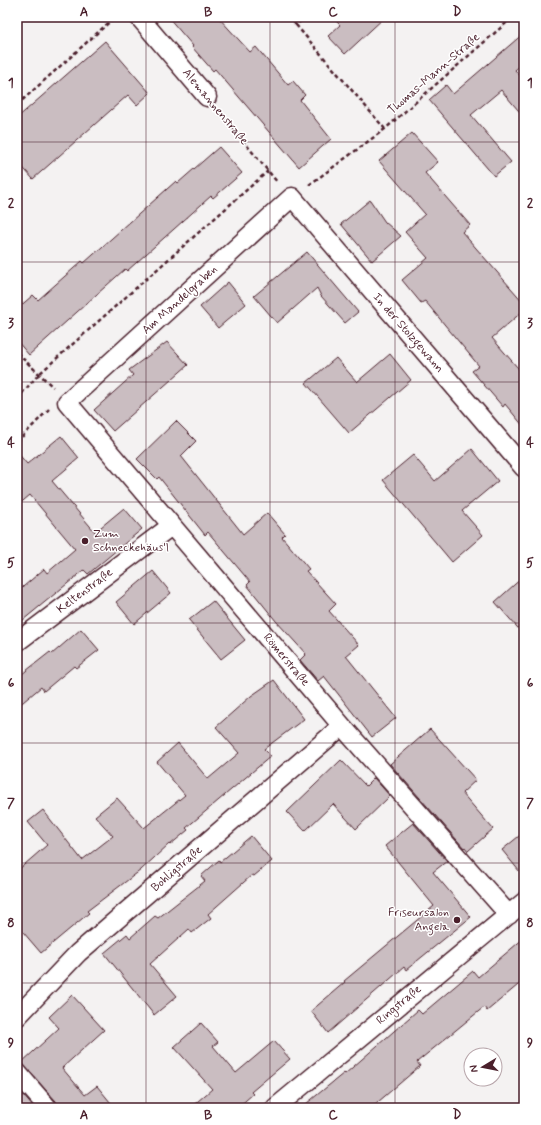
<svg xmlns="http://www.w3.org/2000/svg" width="541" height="1125" font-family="Mynerve,sans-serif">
<rect width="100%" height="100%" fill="#f4f2f2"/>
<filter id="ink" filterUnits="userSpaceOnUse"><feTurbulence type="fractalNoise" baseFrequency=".025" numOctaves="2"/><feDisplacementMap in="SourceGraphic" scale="8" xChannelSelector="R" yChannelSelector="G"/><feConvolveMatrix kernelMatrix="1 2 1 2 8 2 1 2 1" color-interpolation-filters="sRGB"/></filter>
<g filter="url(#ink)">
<path fill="#cabdc1" stroke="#4a1f2b" d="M 168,17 L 218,17 L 250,52 L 256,47 L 288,85 L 293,81 L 305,95 L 300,100 L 331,139 L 299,167 L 215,69 L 213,71 L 192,47 L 193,46 Z
M 332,17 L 385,17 L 345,54 L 328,36 L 340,25 Z
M 524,33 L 524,62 L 515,70 L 524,80 L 524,117 L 501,90 L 471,115 L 511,162 L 494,176 L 429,100 L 446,85 L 453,94 Z
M 105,41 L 150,93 L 137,105 L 128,95 L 33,179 L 17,161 L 17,118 Z
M 412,133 L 438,162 L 425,173 L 470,225 L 462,232 L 524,303 L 524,310 L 492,338 L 524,375 L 524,427 L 505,404 L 503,407 L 472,371 L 479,366 L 425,301 L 421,303 L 402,280 L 428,258 L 405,232 L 425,214 L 379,161 Z
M 219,147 L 242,173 L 213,198 L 211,196 L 127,271 L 125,269 L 29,355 L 17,341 L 17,309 L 33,295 L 38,300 L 82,261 L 84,263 L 176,181 L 178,183 Z
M 370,200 L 385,222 L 401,236 L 372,261 L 341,224 Z
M 307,252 L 358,312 L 345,323 L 321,296 L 317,288 L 277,323 L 254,296 Z
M 228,282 L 246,304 L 218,328 L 200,307 Z
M 167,342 L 188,365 L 113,431 L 94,410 L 133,375 L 129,370 Z
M 390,354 L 411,380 L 349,433 L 306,383 L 336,358 L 357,382 Z
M 176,421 L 196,441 L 181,456 L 243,534 L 267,513 L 285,534 L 282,537 L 309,569 L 306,571 L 336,604 L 329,611 L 359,645 L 346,656 L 396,718 L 372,737 L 324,676 L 318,681 L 300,660 L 306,654 L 276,621 L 247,585 L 250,582 L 208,532 L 205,535 L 159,477 L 157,479 L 137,459 Z
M 61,436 L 79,458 L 52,481 L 95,532 L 124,508 L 142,529 L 88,574 L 84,570 L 17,625 L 17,592 L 44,569 L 47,573 L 75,549 L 30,495 L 17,506 L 17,452 L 27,464 Z
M 472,449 L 498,481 L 462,511 L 483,535 L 452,562 L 383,480 L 413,455 L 435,481 Z
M 153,571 L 171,593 L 134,624 L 116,602 Z
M 524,576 L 524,635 L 495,602 Z
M 213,601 L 245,640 L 221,659 L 189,620 Z
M 81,629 L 99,650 L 76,668 L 74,666 L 44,691 L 41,687 L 17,707 L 17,678 L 50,652 L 52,654 Z
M 274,680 L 304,719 L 264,749 L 271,756 L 186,828 L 188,830 L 170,845 L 169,844 L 141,870 L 87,911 L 89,913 L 41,953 L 17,925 L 17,871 L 47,845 L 28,822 L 43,810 L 82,860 L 113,836 L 95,816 L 117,798 L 144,828 L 185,795 L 157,762 L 178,743 L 208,779 L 239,753 L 216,727 L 251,696 Z
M 430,729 L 476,780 L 462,793 L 493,829 L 468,851 L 465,847 L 464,848 L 390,764 Z
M 341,760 L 366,786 L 374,778 L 390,796 L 356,829 L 333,804 L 305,831 L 287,812 Z
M 413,823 L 447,861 L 433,872 L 471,917 L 406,970 L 404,967 L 328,1033 L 311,1011 L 345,982 L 344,981 L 434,906 L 385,846 Z
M 524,832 L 524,877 L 502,850 Z
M 251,836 L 272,861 L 254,876 L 252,875 L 208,914 L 211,918 L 192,933 L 189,929 L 150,964 L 177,996 L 154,1015 L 104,953 L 127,934 L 130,938 L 155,916 L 158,918 L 205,881 L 201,876 L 219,860 L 220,862 Z
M 524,938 L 524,980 L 487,1011 L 484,1007 L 417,1062 L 420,1066 L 371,1108 L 301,1108 L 344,1073 L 345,1074 L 418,1010 L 422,1014 L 473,971 L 478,977 Z
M 72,995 L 104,1030 L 62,1068 L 85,1095 L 97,1086 L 115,1108 L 58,1108 L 56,1101 L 21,1063 L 59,1028 L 49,1017 Z
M 201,1023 L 218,1042 L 213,1046 L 236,1073 L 274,1041 L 290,1059 L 251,1092 L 253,1094 L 237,1108 L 190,1108 L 212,1089 L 174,1047 Z
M 17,1088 L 34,1108 L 17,1108 Z"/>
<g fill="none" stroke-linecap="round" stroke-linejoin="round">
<defs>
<path id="street" d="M 139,17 L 207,97
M 17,642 L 171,526
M 509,915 L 342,726 L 67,402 L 292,197 L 524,468
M 17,1017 L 78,953 L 342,726
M 17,1072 L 48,1108
M 275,1108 L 524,902"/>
</defs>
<use href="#street" stroke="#4a1f2b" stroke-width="21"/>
<path stroke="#4a1f2b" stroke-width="2.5" stroke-dasharray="4 3" stroke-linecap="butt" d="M 289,17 L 296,25 L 305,17
M 296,25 L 385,129
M 17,105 L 115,17
M 220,113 L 278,183
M 309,185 L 385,129 L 513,17
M 17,353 L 53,387
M 17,399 L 39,374 L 268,171
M 17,442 L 49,409"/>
<use href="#street" stroke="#fff" stroke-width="18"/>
</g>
</g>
<path fill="none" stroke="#4a1f2b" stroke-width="1" stroke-opacity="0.55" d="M 146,17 L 146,1108M 270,17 L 270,1108M 395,17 L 395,1108M 17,142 L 524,142M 17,262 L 524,262M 17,382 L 524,382M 17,502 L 524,502M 17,623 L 524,623M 17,743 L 524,743M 17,863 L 524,863M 17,983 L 524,983"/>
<g fill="#4a1f2b" stroke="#fff" stroke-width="1.5">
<circle cx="85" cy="541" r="4"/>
<circle cx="457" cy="920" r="4"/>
</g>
<g text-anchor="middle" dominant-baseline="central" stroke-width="3" stroke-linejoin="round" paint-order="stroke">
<g font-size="12" fill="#4a1f2b" stroke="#fff">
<text transform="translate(434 74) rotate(-41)">Thomas-Mann-Straße</text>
<text transform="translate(215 107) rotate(50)">Alemannenstraße</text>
<text transform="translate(180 300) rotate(-42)">Am Mandelgraben</text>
<text transform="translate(408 333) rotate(49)">In der Stolzgewann</text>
<text transform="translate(85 591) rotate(-37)">Keltenstraße</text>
<text transform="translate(286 660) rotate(50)">Römerstraße</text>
<text transform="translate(177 869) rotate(-41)">Bohligstraße</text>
<text transform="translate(399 1005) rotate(-40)">Ringstraße</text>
</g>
<g font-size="12" fill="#4a1f2b" stroke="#fff" text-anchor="start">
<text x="93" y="534">Zum<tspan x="93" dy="14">Schneckehäus'l</tspan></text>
<text x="449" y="913" text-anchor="end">Friseursalon<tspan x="449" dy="14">Angela</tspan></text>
</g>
</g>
<rect width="541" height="1125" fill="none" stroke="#fff" stroke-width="44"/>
<g transform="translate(483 1067) rotate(260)"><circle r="19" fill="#ffffff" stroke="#b7a5aa"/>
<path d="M0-3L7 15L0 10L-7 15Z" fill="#4a1f2b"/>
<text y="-6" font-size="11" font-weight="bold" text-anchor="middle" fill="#4a1f2b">N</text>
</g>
<rect x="22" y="22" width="497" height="1081" fill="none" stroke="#4a1f2b" stroke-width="1.5"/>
<g font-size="13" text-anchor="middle" font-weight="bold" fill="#4a1f2b">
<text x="84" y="16">A</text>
<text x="208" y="16">B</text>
<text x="333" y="16">C</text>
<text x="457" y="16">D</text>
<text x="11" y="87">1</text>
<text x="530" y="87">1</text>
<text x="11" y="207">2</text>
<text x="530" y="207">2</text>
<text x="11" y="327">3</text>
<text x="530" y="327">3</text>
<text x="11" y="447">4</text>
<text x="530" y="447">4</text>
<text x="11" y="567">5</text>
<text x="530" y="567">5</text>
<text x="11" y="687">6</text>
<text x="530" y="687">6</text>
<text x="11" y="807">7</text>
<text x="530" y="807">7</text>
<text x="11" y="927">8</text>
<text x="530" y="927">8</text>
<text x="11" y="1047">9</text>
<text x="530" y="1047">9</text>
<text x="84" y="1119">A</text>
<text x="208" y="1119">B</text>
<text x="333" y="1119">C</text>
<text x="457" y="1119">D</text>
</g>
</svg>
